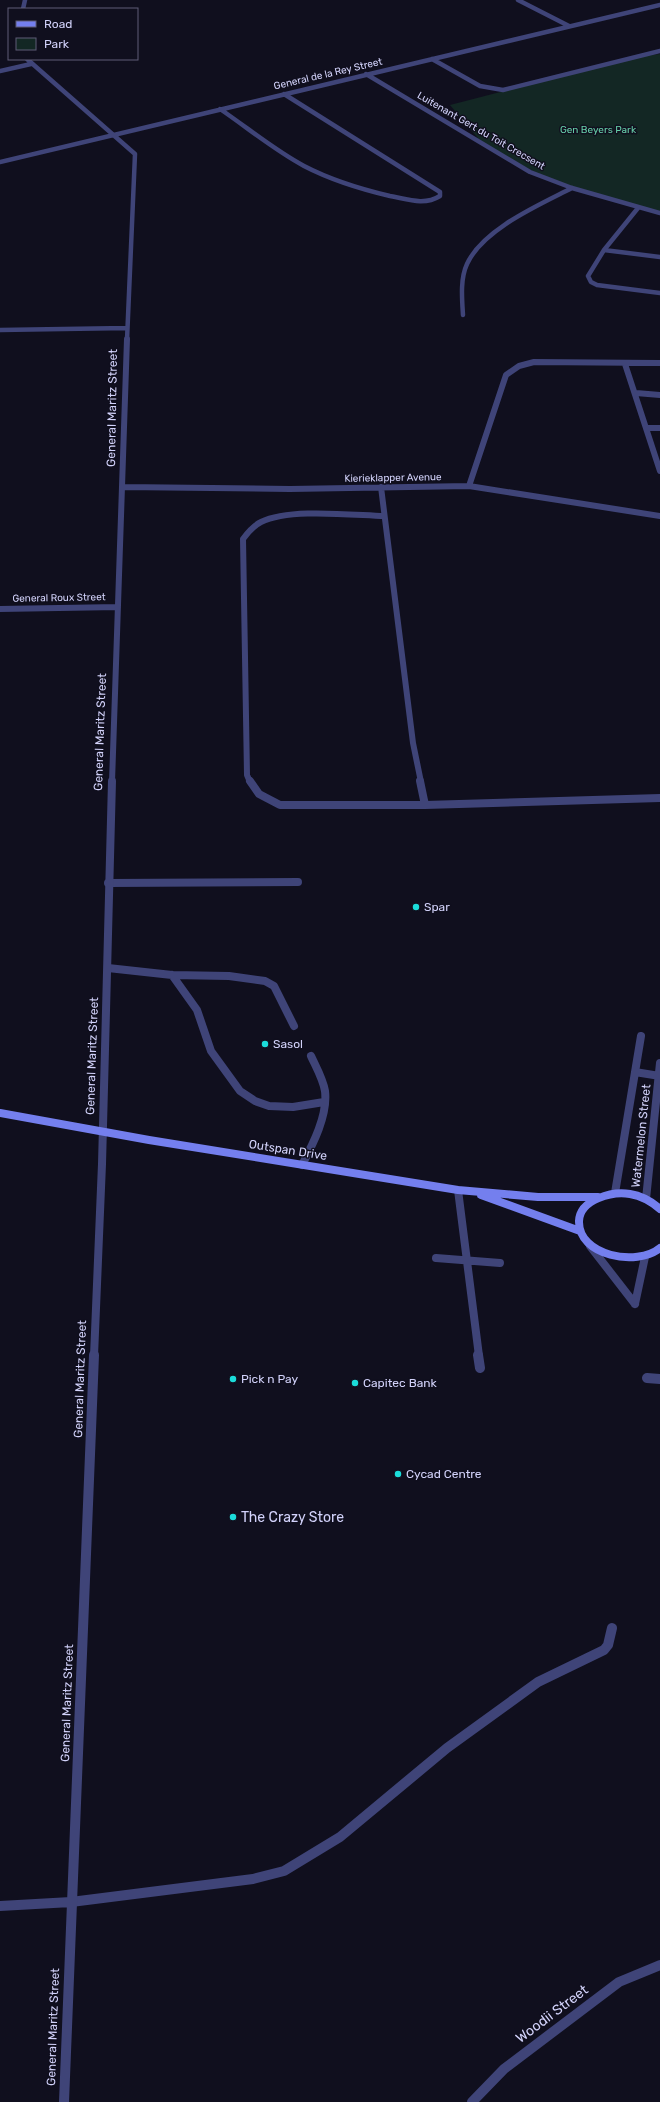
<svg xmlns="http://www.w3.org/2000/svg" width="660" height="2102" font-family="Rubik,sans-serif">
<rect width="100%" height="100%" fill="#100f1e"/>
<path fill="#132724" d="M 660,54 L 660,212 L 551,181 L 482,143 L 450,105 L 637,57 Z"/>
<g fill="none" stroke-linecap="round" stroke-linejoin="round">
<path stroke="#3f4478" stroke-width="8" d="M 108,883 L 298,882
M 108,968 L 172,975 L 229,976 L 265,981 L 274,986 L 294,1026
M 172,975 L 197,1010 L 211,1051 L 240,1091 L 255,1101 L 269,1106 L 293,1107 L 324,1102
M 635,1072 L 660,1076
M 302,1165 C 313,1144 328,1115 325,1091 C 323,1079 316,1067 311,1056
M 458,1190 L 479,1356
M 615,1193 L 641,1036
M 646,1199 L 660,1063
M 590,1246 L 635,1304
M 436,1258 L 500,1263
M 635,1304 L 645,1257"/>
<path stroke="#3f4478" stroke-width="10" d="M 478,1355 L 480,1368
M 647,1378 L 660,1379
M 71,1902 L 253,1879 L 284,1871 L 340,1837 L 447,1748 L 538,1682 L 604,1650 L 608,1645 L 612,1628"/>
<path stroke="#3f4478" stroke-width="4.5" d="M 518,0 L 569,26
M 23,9 L 25,0
M 27,59 L 135,154 L 127,340
M 432,59 L 480,86 L 503,90 L 660,51
M 0,71 L 31,64
M 366,74 L 530,172 L 572,188 L 660,213
M 220,109 C 248,128 274,150 304,166 C 331,180 360,189 390,196 C 407,199 424,206 440,196 L 440,192 L 284,94
M 0,162 L 660,5
M 638,208 L 604,250 L 588,276 L 591,282 L 597,285 L 660,293
M 604,250 L 660,257
M 463,315 C 462,299 460,279 467,264 C 483,229 539,205 572,188
M 0,330 L 127,328"/>
<path stroke="#3f4478" stroke-width="6" d="M 625,364 L 660,471
M 636,393 L 660,395
M 646,428 L 660,428
M 469,486 L 506,375 L 519,366 L 534,362 L 660,363
M 123,487 L 290,489 L 469,486 L 660,516
M 381,487 L 413,743 L 421,782
M 0,609 L 118,607
M 112,782 L 127,339
M 250,782 L 247,775 L 243,539 C 248,532 253,526 261,522 C 289,508 351,515 384,516"/>
<path stroke="#3f4478" stroke-width="8" d="M 250,781 L 259,794 L 280,805 L 425,805 L 660,798
M 420,781 L 425,805
M 94,1356 L 102,1164 L 112,781"/>
<path stroke="#3f4478" stroke-width="10" d="M 0,1906 L 71,1902
M 64,2102 L 94,1355
M 472,2102 L 504,2069 L 619,1982 L 660,1965"/>
<path stroke="#747fee" stroke-width="8" d="M 0,1113 L 149,1140 L 458,1190 L 538,1197 L 598,1197
M 481,1195 L 580,1231
M 660,1209 C 651,1201 642,1196 630,1194 C 613,1191 580,1199 579,1221 C 578,1256 637,1267 660,1248"/>
</g>
<g fill="#1bdcda" stroke="#100f1e" stroke-width="1.5">
<circle cx="416" cy="907" r="4"/>
<circle cx="265" cy="1044" r="4"/>
<circle cx="233" cy="1379" r="4"/>
<circle cx="355" cy="1383" r="4"/>
<circle cx="398" cy="1474" r="4"/>
<circle cx="233" cy="1517" r="4"/>
</g>
<g text-anchor="middle" dominant-baseline="central" stroke-width="3" stroke-linejoin="round" paint-order="stroke">
<g font-size="10" fill="#d2d2fa" stroke="#100f1e">
<text transform="translate(328 74) rotate(-13)">General de la Rey Street</text>
<text transform="translate(481 131) rotate(30)">Luitenant Gert du Toit Crecsent</text>
<text transform="translate(393 478) rotate(-1)">Kierieklapper Avenue</text>
<text transform="translate(59 598) rotate(-1)">General Roux Street</text>
</g>
<g font-size="10" fill="#67d0aa" stroke="#100f1e">
<text x="598" y="130">Gen Beyers Park</text>
</g>
<g font-size="12" fill="#d2d2fa" stroke="#100f1e">
<text transform="translate(112 408) rotate(-89)">General Maritz Street</text>
<text transform="translate(100 732) rotate(-88)">General Maritz Street</text>
<text transform="translate(92 1056) rotate(-88)">General Maritz Street</text>
<text transform="translate(641 1136) rotate(-84)">Watermelon Street</text>
<text transform="translate(288 1150) rotate(9)">Outspan Drive</text>
<text transform="translate(80 1379) rotate(-88)">General Maritz Street</text>
<text transform="translate(67 1703) rotate(-88)">General Maritz Street</text>
<text transform="translate(53 2027) rotate(-88)">General Maritz Street</text>
</g>
<g font-size="12" fill="#d2d2fa" stroke="#100f1e" text-anchor="start">
<text x="424" y="907">Spar</text>
<text x="273" y="1044">Sasol</text>
<text x="241" y="1379">Pick n Pay</text>
<text x="363" y="1383">Capitec Bank</text>
<text x="406" y="1474">Cycad Centre</text>
</g>
<g font-size="14" fill="#d2d2fa" stroke="#100f1e" text-anchor="start">
<text x="241" y="1517">The Crazy Store</text>
</g>
<g font-size="14" fill="#d2d2fa" stroke="#100f1e">
<text transform="translate(552 2014) rotate(-37)">Woodii Street</text>
</g>
</g>
<rect x="8" y="8" width="130" height="52" fill="#100f1e" stroke="#5e5d76"/>
<rect x="16" y="21" width="20" height="6" fill="#747fee" stroke="#5e5d76"/>
<text x="44" y="28" font-size="12" fill="#d2d2fa">Road</text>
<rect x="16" y="38" width="20" height="12" fill="#132724" stroke="#5e5d76"/>
<text x="44" y="48" font-size="12" fill="#d2d2fa">Park</text>
</svg>
